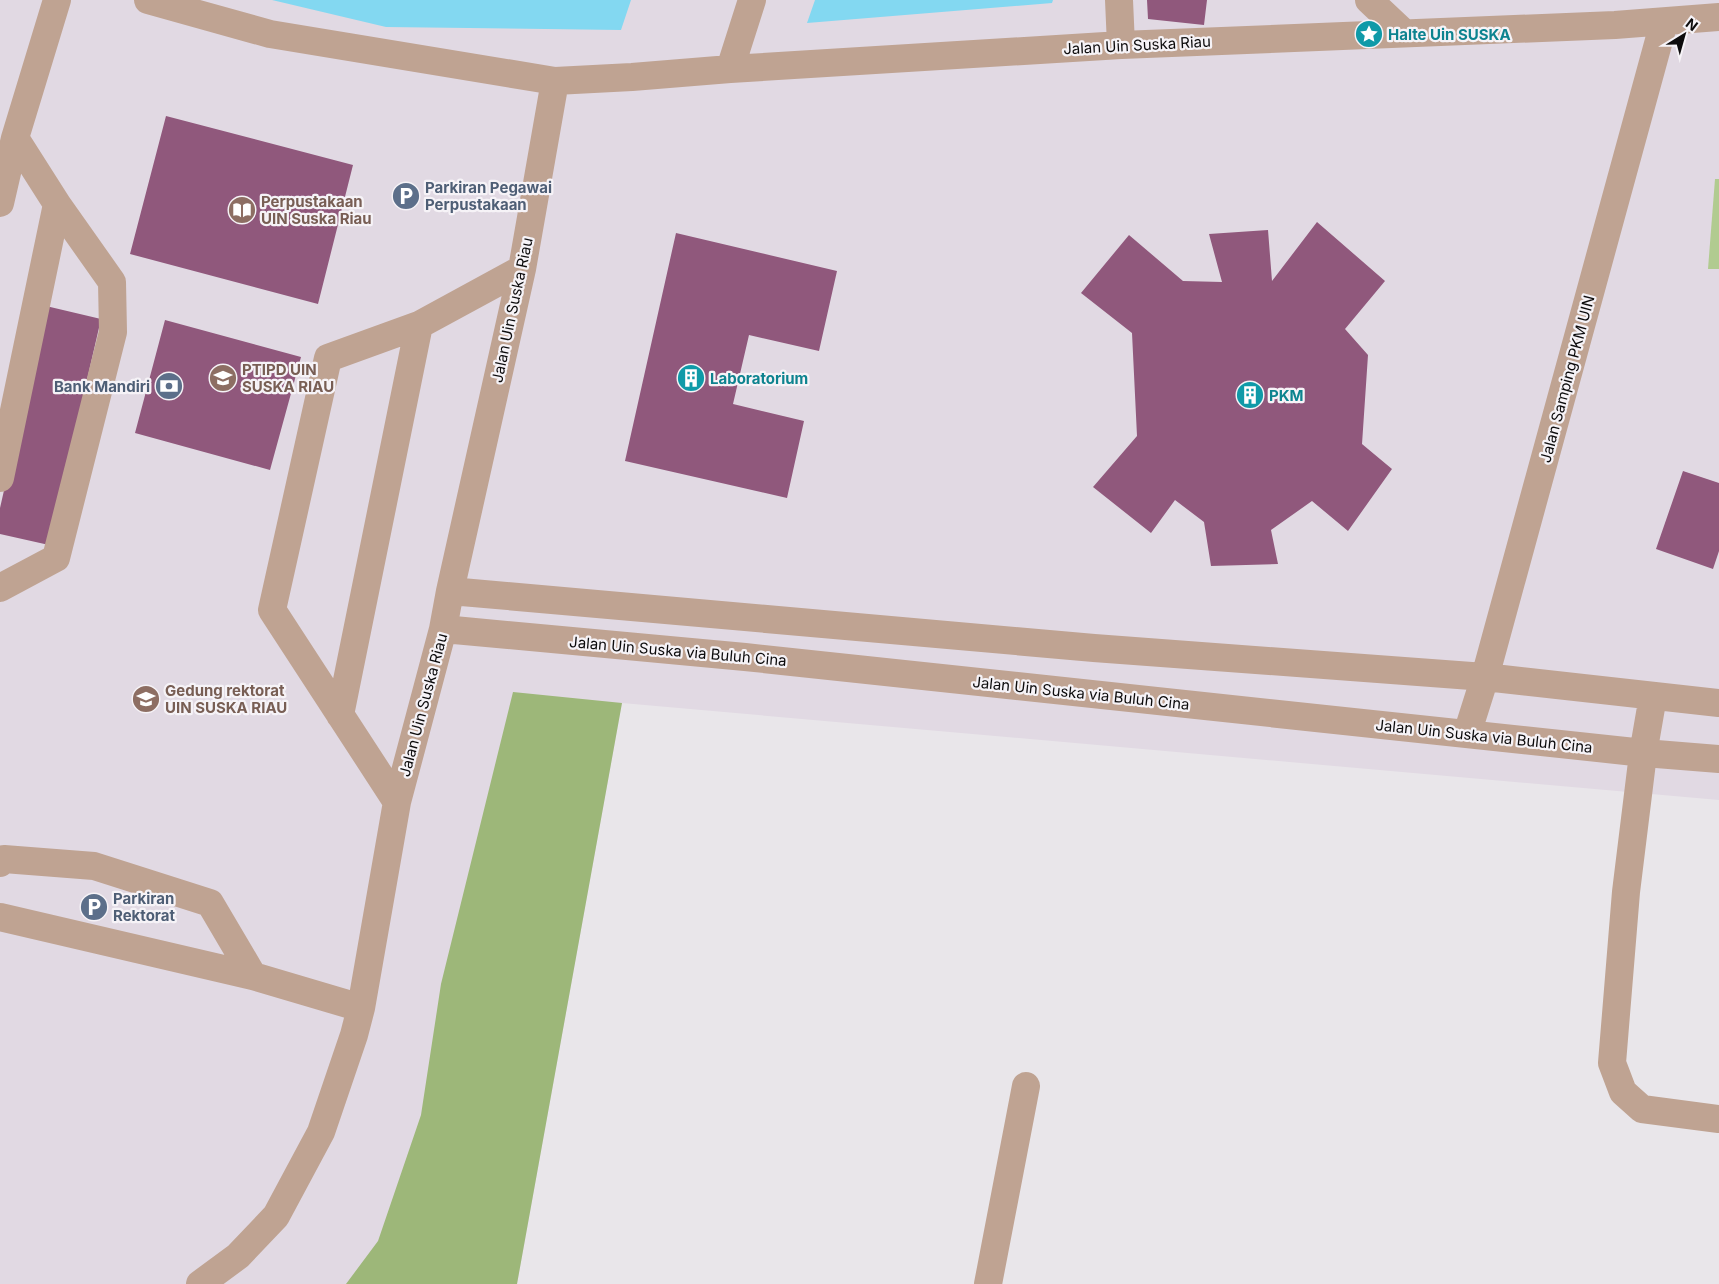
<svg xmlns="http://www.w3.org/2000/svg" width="1719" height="1284" font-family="Inter,sans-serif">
<rect width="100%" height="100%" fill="#e9e6ea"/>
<path fill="#e1d9e3" d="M 0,0 L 1719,0 L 1719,800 L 622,703 L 517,1284 L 0,1284 Z"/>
<path fill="#b1cb90" d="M 1715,179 L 1719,179 L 1719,269 L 1708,269 Z"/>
<path fill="#9db779" d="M 513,692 L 622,703 L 517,1284 L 346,1284 L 378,1241 L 421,1115 L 441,984 Z"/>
<path fill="#83d8f1" d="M 272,0 L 631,0 L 621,30 L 386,27 Z
M 815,0 L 1053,0 L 1052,3 L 807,23 Z"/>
<path fill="#90587c" d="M 1147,0 L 1207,0 L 1204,25 L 1148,19 Z
M 166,116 L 353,165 L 318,304 L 130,254 Z
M 1317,222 L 1385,281 L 1345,329 L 1368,355 L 1362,444 L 1392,469 L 1348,531 L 1312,501 L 1271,530 L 1278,564 L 1211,566 L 1204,522 L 1175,500 L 1151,533 L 1093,487 L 1137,436 L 1132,333 L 1081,293 L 1129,235 L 1183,281 L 1222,282 L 1209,234 L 1268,230 L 1272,281 Z
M 676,233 L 837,271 L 819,351 L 749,335 L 733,404 L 804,421 L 787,498 L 625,461 Z
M 46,306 L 101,319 L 49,545 L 0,534 L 0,508 Z
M 165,320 L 301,357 L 270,470 L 135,433 Z
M 1683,471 L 1719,483 L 1719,551 L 1713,569 L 1656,549 Z"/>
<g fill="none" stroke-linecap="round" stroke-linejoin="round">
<path stroke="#bfa392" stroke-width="28" d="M 148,0 L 270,34 L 555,81 L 632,77 L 730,69 L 1121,45 L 1615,25 L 1719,17
M 1119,0 L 1121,45
M 1369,0 L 1404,33
M 730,69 L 752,0
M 0,203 L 15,138 L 57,0
M 0,478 L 57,204
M 0,588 L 56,558 L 113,332 L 112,282 L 57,204 L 15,138
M 450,591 L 1094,648 L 1485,677 L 1719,703
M 443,629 L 745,657 L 1644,753 L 1719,759
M 1653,696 L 1643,754 L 1626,892 L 1612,1063 L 1623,1092 L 1642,1109 L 1719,1119
M 340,715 L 419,325
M 1467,734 L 1485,677 L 1664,22
M 397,802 L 272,610 L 328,358 L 419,325 L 522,269
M 0,863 L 4,859 L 94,866 L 210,903 L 253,976
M 0,917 L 253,976 L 361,1008
M 200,1284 L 238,1256 L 276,1216 L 321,1132 L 354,1035 L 361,1008 L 397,802 L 443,629 L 450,591 L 522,269 L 555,81
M 988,1284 L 1026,1086"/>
</g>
<defs>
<symbol id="sight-disc" viewBox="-11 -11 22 22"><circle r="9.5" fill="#0f9aa8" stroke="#f6f3f7"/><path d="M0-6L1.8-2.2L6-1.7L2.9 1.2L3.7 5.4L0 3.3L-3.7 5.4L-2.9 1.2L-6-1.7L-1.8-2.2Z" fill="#fff"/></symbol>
<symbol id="parking-disc" viewBox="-11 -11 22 22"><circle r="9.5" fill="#5c6f8a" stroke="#f6f3f7"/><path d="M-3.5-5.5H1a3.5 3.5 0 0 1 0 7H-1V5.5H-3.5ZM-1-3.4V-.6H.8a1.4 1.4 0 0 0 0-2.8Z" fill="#fff"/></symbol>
<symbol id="library-disc" viewBox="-11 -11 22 22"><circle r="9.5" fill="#8d6e63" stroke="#f6f3f7"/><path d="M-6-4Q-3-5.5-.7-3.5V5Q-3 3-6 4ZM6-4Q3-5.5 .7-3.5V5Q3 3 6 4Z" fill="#fff"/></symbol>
<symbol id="university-disc" viewBox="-11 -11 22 22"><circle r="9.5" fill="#8d6e63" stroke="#f6f3f7"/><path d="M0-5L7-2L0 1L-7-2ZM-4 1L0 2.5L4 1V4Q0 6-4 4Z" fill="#fff"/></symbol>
<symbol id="building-disc" viewBox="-11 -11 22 22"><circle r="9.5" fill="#0f9aa8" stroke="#f6f3f7"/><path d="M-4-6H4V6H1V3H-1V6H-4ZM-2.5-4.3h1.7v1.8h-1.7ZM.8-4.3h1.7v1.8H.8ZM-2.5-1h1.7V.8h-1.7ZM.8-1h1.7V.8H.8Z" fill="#fff"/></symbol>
<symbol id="bank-disc" viewBox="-11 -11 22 22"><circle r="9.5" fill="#5c6f8a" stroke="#f6f3f7"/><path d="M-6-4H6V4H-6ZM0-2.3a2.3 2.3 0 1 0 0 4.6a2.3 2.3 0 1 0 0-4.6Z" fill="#fff"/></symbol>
</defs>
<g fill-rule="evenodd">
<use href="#sight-disc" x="1353" y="18" width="32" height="32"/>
<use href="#parking-disc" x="390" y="180" width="32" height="32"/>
<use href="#library-disc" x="226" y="194" width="32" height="32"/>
<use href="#university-disc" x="207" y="362" width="32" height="32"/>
<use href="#building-disc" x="675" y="362" width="32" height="32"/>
<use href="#bank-disc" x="153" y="370" width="32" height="32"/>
<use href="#building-disc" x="1234" y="379" width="32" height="32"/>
<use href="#university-disc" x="130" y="683" width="32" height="32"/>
<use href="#parking-disc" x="78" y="891" width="32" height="32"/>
</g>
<g text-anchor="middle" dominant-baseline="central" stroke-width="4.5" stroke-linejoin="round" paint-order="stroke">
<g font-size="15" font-weight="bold" fill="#0d838f" stroke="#f6f3f7" text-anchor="start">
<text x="1388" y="34">Halte Uin SUSKA</text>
<text x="710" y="378">Laboratorium</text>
<text x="1269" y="395">PKM</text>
</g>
<g font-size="15" fill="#0c0b0c" stroke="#f6f3f7">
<text transform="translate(1137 45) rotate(-3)">Jalan Uin Suska Riau</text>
<text transform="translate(512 310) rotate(-78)">Jalan Uin Suska Riau</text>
<text transform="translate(1567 379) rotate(-75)">Jalan Samping PKM UIN</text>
<text transform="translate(678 651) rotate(5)">Jalan Uin Suska via Buluh Cina</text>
<text transform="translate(1081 693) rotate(6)">Jalan Uin Suska via Buluh Cina</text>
<text transform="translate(423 705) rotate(-75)">Jalan Uin Suska Riau</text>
<text transform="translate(1484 736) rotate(6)">Jalan Uin Suska via Buluh Cina</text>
</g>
<g font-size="15" font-weight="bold" fill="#4e5e75" stroke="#f6f3f7" text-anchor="start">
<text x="425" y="187">Parkiran Pegawai<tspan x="425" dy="17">Perpustakaan</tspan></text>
<text x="150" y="386" text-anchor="end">Bank Mandiri</text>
<text x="113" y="898">Parkiran<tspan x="113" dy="17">Rektorat</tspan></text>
</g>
<g font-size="15" font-weight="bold" fill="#785e54" stroke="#f6f3f7" text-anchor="start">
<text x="261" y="201">Perpustakaan<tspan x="261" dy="17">UIN Suska Riau</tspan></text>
<text x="242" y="369">PTIPD UIN<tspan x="242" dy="17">SUSKA RIAU</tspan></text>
<text x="165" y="690">Gedung rektorat<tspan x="165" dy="17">UIN SUSKA RIAU</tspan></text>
</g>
</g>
<g transform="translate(1684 35) rotate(37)" stroke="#f6f3f7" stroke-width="4" paint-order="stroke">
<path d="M0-4L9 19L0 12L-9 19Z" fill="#0c0b0c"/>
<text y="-8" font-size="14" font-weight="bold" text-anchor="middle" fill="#0c0b0c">N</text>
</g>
</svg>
